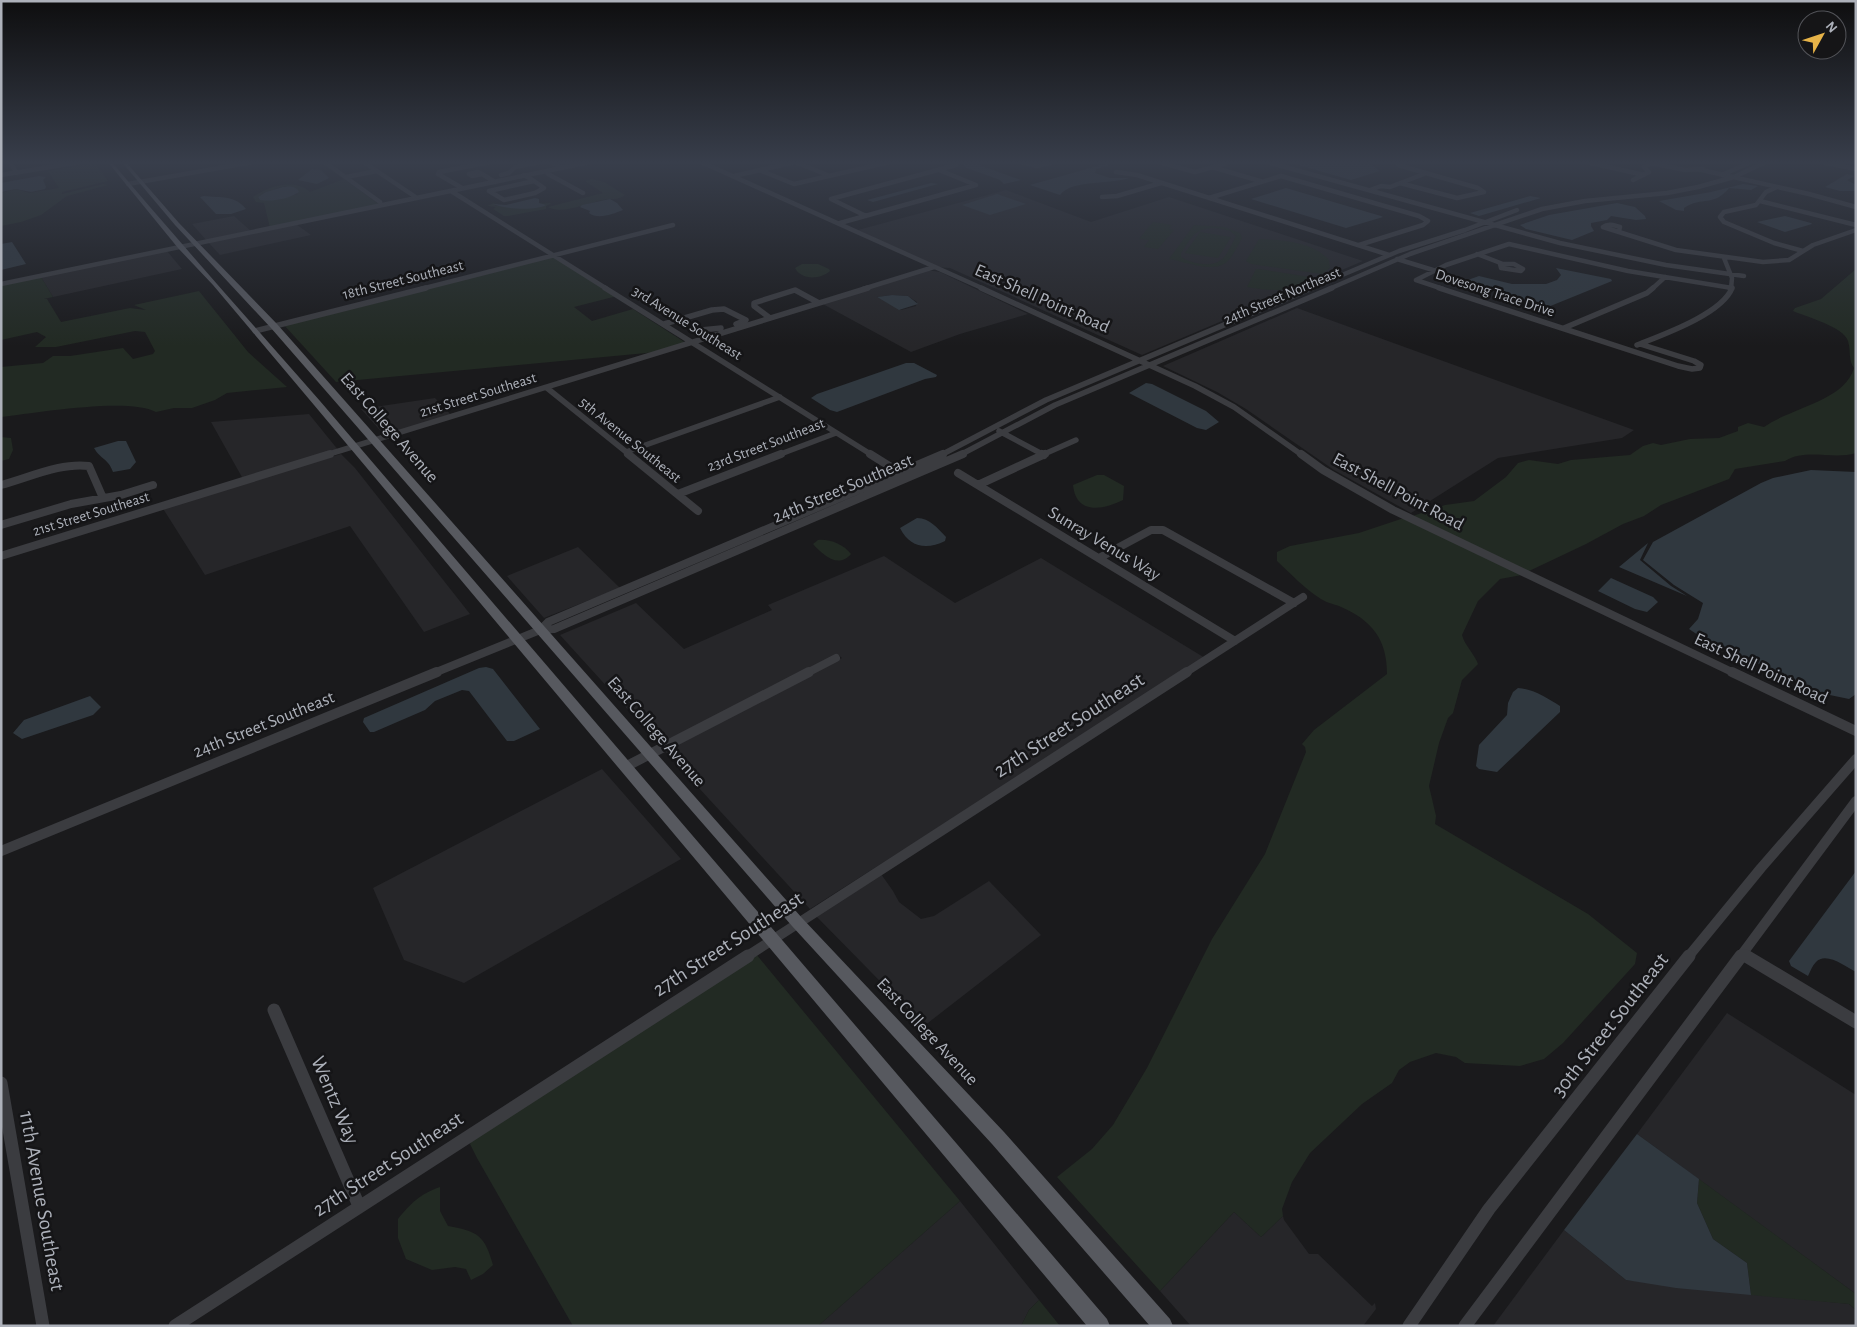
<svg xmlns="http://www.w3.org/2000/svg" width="1857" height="1327" font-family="'Alegreya Sans',sans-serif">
<rect width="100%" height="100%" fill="#1a1a1c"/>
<path fill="#262629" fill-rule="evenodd" d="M 1006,190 L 1091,222 L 1169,197 L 1363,261 L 1142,355 L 950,268 L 934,267 L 858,230 Z
M 234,216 L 252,232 L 207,241 L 192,224 Z
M 296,224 L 311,235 L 220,255 L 208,242 Z
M 167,251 L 182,269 L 53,297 L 41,277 Z
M 927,270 L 940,272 L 1028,314 L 960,334 L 911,352 L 821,303 ZM 892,295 L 908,296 L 917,302 L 916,306 L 901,310 L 877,297 Z
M 1297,308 L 1634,430 L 1622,438 L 1498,458 L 1411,513 L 1334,470 L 1246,409 L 1217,392 L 1163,366 Z
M 435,398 L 452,416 L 386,437 L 361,409 Z
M 309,414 L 339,451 L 243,479 L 211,422 Z
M 341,454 L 355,468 L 470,614 L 424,632 L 350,526 L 205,575 L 162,507 Z
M 578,547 L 620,588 L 544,618 L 507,576 Z
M 884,556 L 955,603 L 1041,558 L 1205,658 L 810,909 L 665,751 L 842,658 L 837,654 L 661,746 L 560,635 L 636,603 L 684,649 L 772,610 L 768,605 Z
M 602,769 L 681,859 L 464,983 L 404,960 L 373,888 Z
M 881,874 L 893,891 L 899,902 L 921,919 L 934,916 L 989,881 L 1041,935 L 924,1026 L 816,916 Z
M 1727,1013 L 1856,1095 L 1856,1294 L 1637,1134 Z
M 960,1201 L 1039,1300 L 1029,1310 L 1021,1326 L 818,1326 Z
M 1234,1212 L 1261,1237 L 1283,1216 L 1284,1220 L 1309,1254 L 1318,1254 L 1372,1306 L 1375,1303 L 1376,1309 L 1363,1326 L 1191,1326 L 1160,1291 Z
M 1564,1230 L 1626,1280 L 1849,1304 L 1856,1310 L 1856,1326 L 1493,1326 Z"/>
<path fill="#222a23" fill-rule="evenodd" d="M 95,163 L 108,181 L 62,192 L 62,194 L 103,184 L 108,185 L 67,196 L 41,215 L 21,222 L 1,226 L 1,193 L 16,189 L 29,193 L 59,188 L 48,171 Z
M 344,179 L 380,205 L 270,228 L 264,203 L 256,202 L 253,197 C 268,186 295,178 310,192 ZM 285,186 L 298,194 L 275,200 L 260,200 L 258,197 L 266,192 Z
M 592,179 L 604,182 L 625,195 C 617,201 611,198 603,200 C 588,203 561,215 548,207 L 603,193 L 585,181 Z
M 494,203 L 496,206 L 552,203 L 546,206 L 546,209 L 508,216 L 504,216 L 493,209 L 496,207 L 487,206 Z
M 1153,222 L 1172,225 L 1169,229 L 1174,230 L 1158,249 L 1144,247 L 1149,240 L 1139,239 Z
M 1194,225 L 1224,227 L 1240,233 L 1242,238 C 1238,245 1233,256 1227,262 C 1212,274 1184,261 1169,259 ZM 1217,228 L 1230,231 L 1236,236 C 1232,243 1227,256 1221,260 C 1211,268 1190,263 1181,257 L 1181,253 C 1192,237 1195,227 1217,228 Z
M 1200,232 L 1231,237 L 1218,258 L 1185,253 Z
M 1259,239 C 1282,240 1313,242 1329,260 L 1330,268 L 1322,274 L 1251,264 L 1246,261 Z
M 553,256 L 617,296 L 574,307 L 592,321 L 633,309 L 686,343 L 657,352 L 336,382 L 284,325 Z
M 802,264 L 818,264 L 829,269 L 830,271 C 820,280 801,280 795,268 Z
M 1256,269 L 1259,269 L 1309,277 C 1299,295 1264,290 1247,287 Z
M 1856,269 L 1856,453 C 1833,460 1806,448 1785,461 L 1735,469 L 1729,479 L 1661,505 L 1644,516 L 1623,524 L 1586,544 L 1527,572 L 1410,517 L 1445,505 L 1474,501 L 1506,477 L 1518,463 L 1529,460 L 1558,464 L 1571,460 L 1630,455 L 1643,446 L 1653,443 L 1661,445 L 1690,439 L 1719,438 L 1738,431 L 1738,427 L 1748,423 L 1764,427 C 1790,408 1845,401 1854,368 C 1848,360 1851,350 1848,341 C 1844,327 1807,317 1793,311 L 1795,308 L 1821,299 Z
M 41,277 L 53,297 L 44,299 L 47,299 L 61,322 L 130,308 L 146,310 L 134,305 L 199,291 L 248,352 L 287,387 L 227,393 L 215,400 L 192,408 L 174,408 L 156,412 C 128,397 36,413 1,417 L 1,367 L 43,363 L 53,356 L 70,356 L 123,348 L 133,359 L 153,354 L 155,351 L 145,332 L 135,331 L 56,347 L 35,347 L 46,337 L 37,332 L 1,340 L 1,285 Z
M 1,437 L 11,438 L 13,450 L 9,459 L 1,461 Z
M 1097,475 L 1104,475 L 1124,486 L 1123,500 C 1103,510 1076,515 1073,485 Z
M 1404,518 L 1522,575 L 1500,579 L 1478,601 L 1462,635 C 1465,646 1474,653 1478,664 L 1462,680 L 1453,713 L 1448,718 L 1439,743 L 1429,786 L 1436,816 L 1435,824 L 1588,914 L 1637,953 L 1635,964 L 1563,1043 L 1544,1059 L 1520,1066 L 1465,1063 L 1456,1057 L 1436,1053 L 1410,1062 L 1399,1070 L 1392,1083 L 1362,1104 L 1310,1153 L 1292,1182 L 1282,1209 L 1283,1216 L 1261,1237 L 1234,1212 L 1160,1291 L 1057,1177 L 1092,1149 L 1113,1125 L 1147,1068 L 1212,939 L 1265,854 L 1306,752 L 1305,747 L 1302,744 L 1314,730 L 1387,674 C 1387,639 1372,620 1339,606 C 1334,604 1327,603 1321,599 C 1305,589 1291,574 1277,561 L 1277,552 L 1290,546 L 1359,533 Z
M 818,540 C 830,539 843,544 851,554 C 838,569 823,555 813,544 Z
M 756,954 L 960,1201 L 818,1326 L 573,1326 L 477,1158 L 470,1144 L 472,1140 Z
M 1699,1179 L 1856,1294 L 1856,1310 L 1849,1304 L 1751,1295 L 1747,1263 L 1713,1239 L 1697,1203 Z
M 440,1187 L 440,1211 L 448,1226 C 478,1231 485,1236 493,1265 L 483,1274 L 471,1280 L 466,1269 L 455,1267 L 432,1270 L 406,1259 L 398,1238 L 398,1219 C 411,1203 420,1194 440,1187 Z
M 1039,1300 L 1060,1326 L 1021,1326 L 1029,1310 Z"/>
<path fill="#30383f" d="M 959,161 L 968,161 L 1021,180 L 1004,184 L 1000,180 L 964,167 L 964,163 Z
M 1292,161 L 1369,161 L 1368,163 L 1380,171 L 1351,180 L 1288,162 Z
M 1108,163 L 1108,166 L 1096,169 L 1095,173 L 1110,178 L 1129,178 C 1110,185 1072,179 1060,195 L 1030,185 Z
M 312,169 L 321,170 L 329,178 L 317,184 L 298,180 Z
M 1847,174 L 1855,176 L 1847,180 L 1856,185 L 1856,191 L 1840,191 L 1825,187 Z
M 39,176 L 46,177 L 43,180 L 46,187 L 45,189 L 31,192 L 16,189 L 1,192 L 1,183 Z
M 931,183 L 938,184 L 873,202 L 867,200 Z
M 1743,184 L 1758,186 L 1751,190 L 1729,188 C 1714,207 1702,196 1684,208 L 1684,211 L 1676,210 L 1659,201 L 1711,192 Z
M 283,187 C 288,186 297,186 299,192 C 288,199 273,202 260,200 L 258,197 L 266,192 Z
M 1286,188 L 1381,216 L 1383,217 L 1346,228 L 1251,199 Z
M 997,194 L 1026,204 L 990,215 L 962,205 Z
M 204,196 C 221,198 235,195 246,209 L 231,214 L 216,214 L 200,197 Z
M 1530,196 L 1541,198 L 1479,216 L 1470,213 Z
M 535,198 L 539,199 L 539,203 L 546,205 C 536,211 504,209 493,204 L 506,205 Z
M 610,199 L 617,203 L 623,210 C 613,214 598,220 589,213 L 590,211 L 580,207 L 582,205 Z
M 1617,203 L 1635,207 L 1645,216 L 1646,219 L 1636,220 L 1611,216 L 1607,220 L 1591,223 L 1591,226 L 1594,231 L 1572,240 L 1526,229 L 1520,225 L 1549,215 Z
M 1785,216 L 1811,223 L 1812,224 L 1785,232 L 1757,222 Z
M 12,242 L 26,264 L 1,270 L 1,244 Z
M 1556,268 L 1611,279 L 1612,281 L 1548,307 L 1465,281 L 1479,276 L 1512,284 L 1546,284 L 1557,280 L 1561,275 Z
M 892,295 L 908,296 L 918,304 L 899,310 L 877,297 Z
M 906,363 L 914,363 L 937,375 L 936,377 L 925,379 L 837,412 L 830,410 L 811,398 L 817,394 Z
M 1146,383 L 1152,384 L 1206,411 L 1219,422 L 1206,430 L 1197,428 L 1129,393 Z
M 118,441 L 126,441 L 136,462 L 130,469 L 113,472 C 108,458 101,460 94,448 Z
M 1811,470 L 1856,472 L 1856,694 L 1849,699 L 1825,694 L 1704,639 L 1689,629 L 1698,619 L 1703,603 L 1674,585 L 1643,560 L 1653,542 L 1761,483 L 1773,478 Z
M 917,518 C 930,518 937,528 946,537 L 945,541 C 927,550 910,548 900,528 Z
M 1648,543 L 1640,560 L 1671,586 L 1687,596 L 1619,567 Z
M 1611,578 L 1653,597 L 1658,602 L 1647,612 L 1635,609 L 1598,591 Z
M 486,667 L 493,669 L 540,729 L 514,741 L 507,741 L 469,691 L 462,690 L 435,701 L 425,710 L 374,732 L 370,732 L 363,722 L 364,718 L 479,668 Z
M 1518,688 C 1534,689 1547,698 1560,706 L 1560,712 L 1497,772 L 1479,769 L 1476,766 L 1479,745 L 1507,715 L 1508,703 L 1513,692 Z
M 90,696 L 101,707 L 93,715 L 22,739 L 13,733 L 24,720 Z
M 1856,871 L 1856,972 C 1846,967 1826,951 1816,962 C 1812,966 1810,972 1808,976 L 1791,966 L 1789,961 Z
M 1637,1134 L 1699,1179 L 1697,1203 L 1713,1239 L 1747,1263 L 1751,1295 L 1676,1288 L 1626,1280 L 1564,1230 Z"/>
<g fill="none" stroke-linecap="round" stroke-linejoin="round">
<path stroke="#3b3c40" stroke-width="4.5" d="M 9,161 L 17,173
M 323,161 L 380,202
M 362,161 L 417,198
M 549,161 L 562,168
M 699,161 L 984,289
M 1017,161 L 1037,166 L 1059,161
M 1155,161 L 1195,172 L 1224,164 L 1225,162 L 1222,161
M 1263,161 L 1560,243 L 1666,265 L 1744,276
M 1582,161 L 1644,175
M 1816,161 L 1856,169
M 795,162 L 830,176
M 1651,163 L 1685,170 L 1703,169
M 1212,167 L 1260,181
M 1697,169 L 1809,194 L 1856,207
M 759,170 L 794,184 L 894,161
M 478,172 L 482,174 L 472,176 L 469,174 Z
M 1116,172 L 1137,175 L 1389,255
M 482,174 L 495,182
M 548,174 L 583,193
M 1,175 L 87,161
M 501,175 L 509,173 L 515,167 L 540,162
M 524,175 L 534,181
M 1722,175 L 1753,161
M 734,176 L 800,161
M 346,177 L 377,171
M 1633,180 L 1649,172 L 1644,167 L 1651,163 L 1648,161
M 534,181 L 544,188 L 535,193 L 504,200 L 489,191 Z
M 1400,183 L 1457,198 L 1484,192 L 1478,188 L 1398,165 L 1409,161
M 128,184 L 259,161
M 1777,187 L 1766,192 L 1756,205 L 1724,212 L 1720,217 L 1724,222 L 1774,243 L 1803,251
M 462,188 L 438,174 L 439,172 L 496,161
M 1370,190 L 1381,186 L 1390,187 L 1424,174
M 451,191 L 607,289
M 1102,197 L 1117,196 L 1161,183
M 1209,198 L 1281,176 L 1419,216 L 1428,221 L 1423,225 L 1359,245
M 1760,201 L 1856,225
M 866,216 L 831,199 L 956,165 L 949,161
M 840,223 L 976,185 L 939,170
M 1619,231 L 1620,227 C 1614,225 1608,223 1603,227 L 1676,250 L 1763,262 L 1789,260 L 1813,245 L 1856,230
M 1477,254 L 1503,264
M 1724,258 L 1732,278 L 1731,289
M 1397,259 L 1433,270
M 1500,264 L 1514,264 L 1523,269 L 1521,271 L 1501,268 Z
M 1,284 L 595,161
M 421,289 L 673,225
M 863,289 L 934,267
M 1309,289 L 1399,251 L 1465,230 L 1517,210
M 1329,289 L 1410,254 L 1542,209 L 1585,201 L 1667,193 L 1698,187 L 1734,177 L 1768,161
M 1443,289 L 1416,280 L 1446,265 L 1509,244 L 1628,271 L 1732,288
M 1652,289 L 1665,277"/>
<path stroke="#3b3c40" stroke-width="5.5" d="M 605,288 L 872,455
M 981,288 L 1195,386 L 1234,407 L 1302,455
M 1439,288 L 1678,366 L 1692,369 L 1700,368 L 1701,365 L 1694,361 L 1640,344
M 1730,288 L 1732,288
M 770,318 L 754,306 L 754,303 L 795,290 L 819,303
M 664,324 L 712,310 L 724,309 L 746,320 L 736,324
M 1564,328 L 1647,293 L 1653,288
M 701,330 L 721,328
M 255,331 L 426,288
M 1637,345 C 1662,335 1722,314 1732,288
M 547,388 L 630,455
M 999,431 L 1044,455
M 626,452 L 780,397
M 326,455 L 868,288
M 778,455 L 836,433
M 941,455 L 1046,400 L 1312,288
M 960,455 L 1055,405 L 1332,288
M 1042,455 L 1076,440"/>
<path stroke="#3b3c40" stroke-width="8" d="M 628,454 L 698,511
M 870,454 L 902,474
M 1042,454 L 1044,455
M 1301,454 L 1323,470 L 1393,510 L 1734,673
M 958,473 L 1235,641
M 1,485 C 28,478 61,462 89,466 L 103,498
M 978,485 L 1045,454
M 678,494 L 781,454
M 1,525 L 71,504 L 121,495 L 153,485
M 1,556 L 330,454
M 1099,558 L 1151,530 L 1163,530 L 1294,603
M 540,630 L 548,622 L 943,454
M 434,673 L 540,630 L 554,629 L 963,454
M 807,673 L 836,658
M 1185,673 L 1303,597"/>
<path stroke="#3b3c40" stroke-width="10" d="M 1732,672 L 1856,731
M 625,767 L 809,672
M 1,851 L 437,672
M 1743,954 L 1748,957
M 746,957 L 1187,672
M 1688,957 L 1761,868 L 1856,759
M 1740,957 L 1856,801"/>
<path stroke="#3b3c40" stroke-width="13" d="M 1746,956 L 1856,1022
M 274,1010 L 359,1206
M 1,1083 L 43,1326
M 175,1326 L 748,956
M 1409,1326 L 1489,1209 L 1689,956
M 1465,1326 L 1741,956"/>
<path fill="#57595f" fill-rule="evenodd" d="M 107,161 L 111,161 C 179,242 250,321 320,401 L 1107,1319 L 1110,1326 L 1087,1326 L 314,405 L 213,285 L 178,248 Z
M 121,161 L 125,161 L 179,223 L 277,324 L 802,918 L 1004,1132 L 1170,1319 L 1173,1326 L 1150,1326 L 992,1144 L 792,926 L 271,328 L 175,225 Z"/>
</g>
<linearGradient id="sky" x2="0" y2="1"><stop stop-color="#0e0e0f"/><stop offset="0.47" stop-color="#383e4b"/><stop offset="1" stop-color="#383e4b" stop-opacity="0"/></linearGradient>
<rect width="1857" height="346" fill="url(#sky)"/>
<g text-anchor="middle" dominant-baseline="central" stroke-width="5" stroke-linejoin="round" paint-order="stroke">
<g font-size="15" fill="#adb1ba" stroke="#151517">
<text transform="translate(403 280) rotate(-14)">18th Street Southeast</text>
<text transform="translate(1495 293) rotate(18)">Dovesong Trace Drive</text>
<text transform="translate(1282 296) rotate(-23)">24th Street Northeast</text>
<text transform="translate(687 323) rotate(32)">3rd Avenue Southeast</text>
<text transform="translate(478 395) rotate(-17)">21st Street Southeast</text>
<text transform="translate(630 440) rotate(39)">5th Avenue Southeast</text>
<text transform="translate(766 445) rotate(-21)">23rd Street Southeast</text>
<text transform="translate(91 514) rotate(-17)">21st Street Southeast</text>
</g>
<g font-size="18" fill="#adb1ba" stroke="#151517">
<text transform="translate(1042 299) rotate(24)">East Shell Point Road</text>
<text transform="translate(389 428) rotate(49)">East College Avenue</text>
<text transform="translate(843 489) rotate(-23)">24th Street Southeast</text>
<text transform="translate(1398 492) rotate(28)">East Shell Point Road</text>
<text transform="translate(1104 544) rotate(31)">Sunray Venus Way</text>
<text transform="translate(1761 669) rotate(25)">East Shell Point Road</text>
<text transform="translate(264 725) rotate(-22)">24th Street Southeast</text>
<text transform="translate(656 732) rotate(49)">East College Avenue</text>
<text transform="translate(927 1032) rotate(47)">East College Avenue</text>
</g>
<g font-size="21" fill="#adb1ba" stroke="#151517">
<text transform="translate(1069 725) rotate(-33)">27th Street Southeast</text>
<text transform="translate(728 944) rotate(-33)">27th Street Southeast</text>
<text transform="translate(1610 1025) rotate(-52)">30th Street Southeast</text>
<text transform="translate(335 1100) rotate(67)">Wentz Way</text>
<text transform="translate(388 1164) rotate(-33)">27th Street Southeast</text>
<text transform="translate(42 1201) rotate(80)">11th Avenue Southeast</text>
</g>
</g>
<rect width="1857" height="1327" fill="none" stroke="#adb1ba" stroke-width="5"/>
<g transform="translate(1822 35) rotate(50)"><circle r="24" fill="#151517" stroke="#525358"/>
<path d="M0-4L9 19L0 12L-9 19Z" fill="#e6b348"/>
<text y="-8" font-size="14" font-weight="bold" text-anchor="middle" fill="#adb1ba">N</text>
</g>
</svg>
